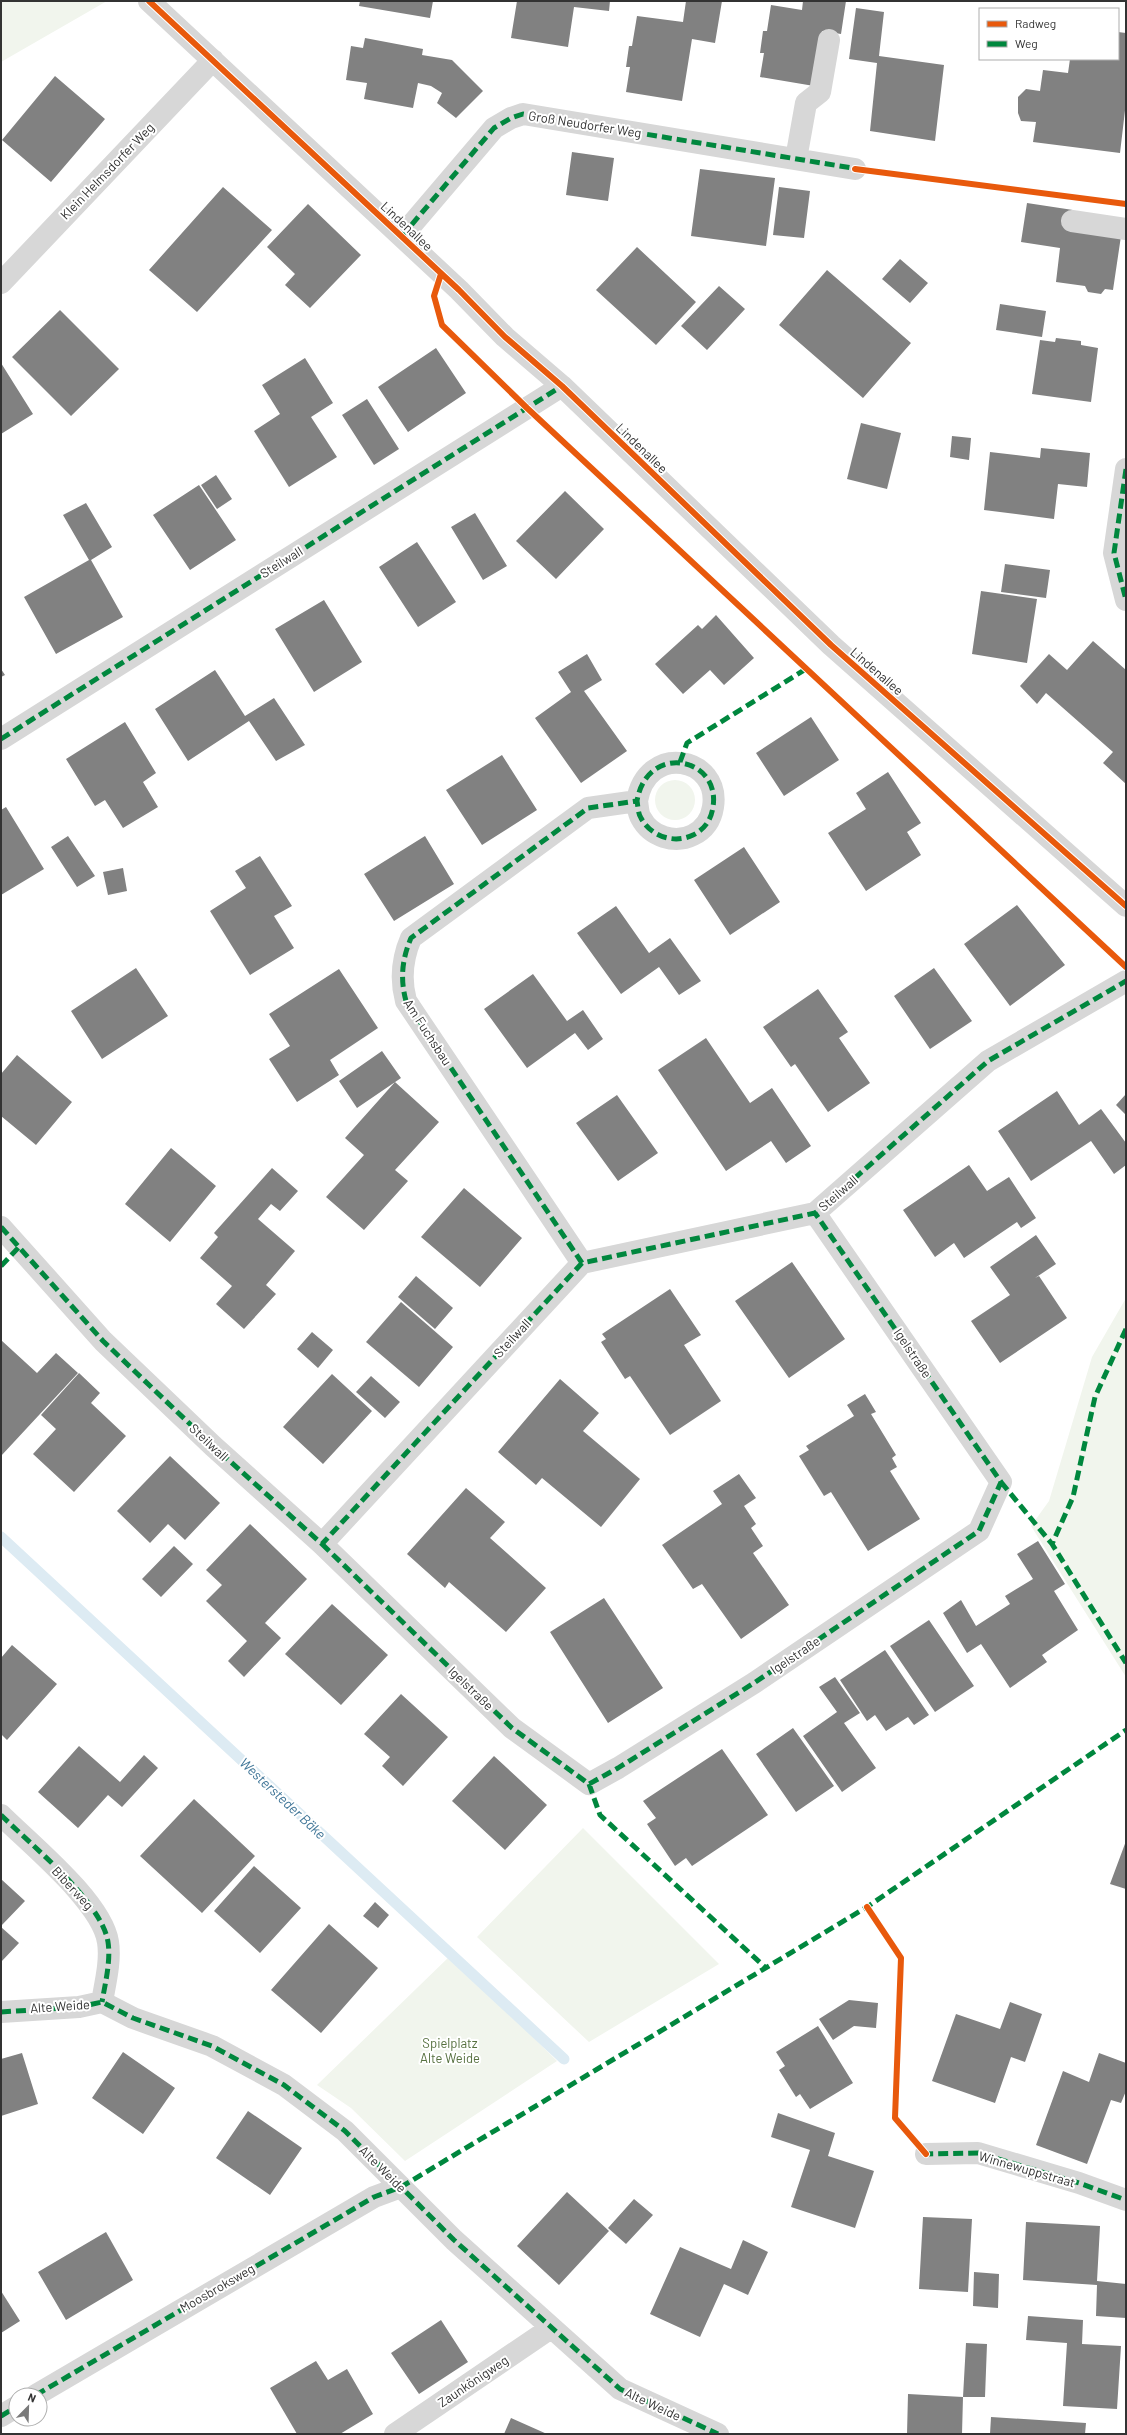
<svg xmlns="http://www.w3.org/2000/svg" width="1127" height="2435" font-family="Barlow,sans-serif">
<rect width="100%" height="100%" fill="#fff"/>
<path fill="#f1f5ed" d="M 1,1 L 107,1 L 1,62 Z
M655 800a20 20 0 1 1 40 0a20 20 0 1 1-40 0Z
M 1126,1298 L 1126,1677 L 1031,1526 L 1049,1501 L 1092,1357 Z
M 583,1828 L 719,1964 L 589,2042 L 477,1937 Z
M 451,1955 L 557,2061 L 405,2161 L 351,2108 L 317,2085 Z"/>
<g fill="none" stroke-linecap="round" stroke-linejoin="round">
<path stroke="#ddebf3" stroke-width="11" d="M 1,1537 L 564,2059"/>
</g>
<path fill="#818181" d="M 360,1 L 433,1 L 430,18 L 359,6 Z
M 517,1 L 610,1 L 609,11 L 574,7 L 568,47 L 511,38 Z
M 686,1 L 722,1 L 715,43 L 692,39 L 682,101 L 626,92 L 630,67 L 626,67 L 629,46 L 632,46 L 637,16 L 683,22 Z
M 803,1 L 846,1 L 841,34 L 822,31 L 814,86 L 760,77 L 764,53 L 760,53 L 763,31 L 767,31 L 771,5 L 802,10 Z
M 856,8 L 884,12 L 879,56 L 944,65 L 935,141 L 870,131 L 877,63 L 849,59 Z
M 1118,32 L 1126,33 L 1126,102 L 1120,153 L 1033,142 L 1036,122 L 1021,121 L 1018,113 L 1018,97 L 1026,89 L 1040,91 L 1043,70 L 1068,73 L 1070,59 L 1118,59 Z
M 365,38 L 423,49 L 422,55 L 452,60 L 483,91 L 456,118 L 437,103 L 442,93 L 431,86 L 418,83 L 413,108 L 364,99 L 367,83 L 346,80 L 351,46 L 363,48 Z
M 55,76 L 105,119 L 51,182 L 2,140 Z
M 572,152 L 614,158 L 608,201 L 566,195 Z
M 700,169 L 775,178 L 766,246 L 691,236 Z
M 223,187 L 272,230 L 197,312 L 149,270 Z
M 779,187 L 810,191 L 804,238 L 773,235 Z
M 1027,203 L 1073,210 L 1072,221 L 1121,236 L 1113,290 L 1105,289 L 1101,294 L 1088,292 L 1085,286 L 1056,282 L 1060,248 L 1021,242 Z
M 308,204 L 361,255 L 310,308 L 285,285 L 295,274 L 267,247 Z
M 637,247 L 696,302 L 656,345 L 596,290 Z
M 900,259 L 928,283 L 910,303 L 882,279 Z
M 827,270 L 911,343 L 863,398 L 779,325 Z
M 719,286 L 745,309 L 707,350 L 681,326 Z
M 1000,304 L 1046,311 L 1042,337 L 996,330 Z
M 60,310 L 119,369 L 71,416 L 12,357 Z
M 1056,338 L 1081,341 L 1081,345 L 1098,348 L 1091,402 L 1032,394 L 1040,340 L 1055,342 Z
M 436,348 L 466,393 L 408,432 L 378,387 Z
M 305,358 L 333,403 L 311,417 L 337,457 L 289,487 L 254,431 L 280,414 L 262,385 Z
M 1,363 L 33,414 L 1,434 Z
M 367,399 L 399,449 L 374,465 L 342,415 Z
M 861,423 L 901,433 L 887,489 L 847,479 Z
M 952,436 L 971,438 L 969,460 L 950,457 Z
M 1041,448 L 1090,453 L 1087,487 L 1058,484 L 1054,519 L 984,510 L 990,452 L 1040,458 Z
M 216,475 L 232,499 L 217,509 L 201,485 Z
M 199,485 L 236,540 L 190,570 L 153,515 Z
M 565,491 L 604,529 L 556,579 L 516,541 Z
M 86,503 L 112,547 L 91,560 L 123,617 L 56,654 L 24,597 L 89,560 L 63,515 Z
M 475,513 L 507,566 L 483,580 L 451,527 Z
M 417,542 L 456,602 L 418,627 L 379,567 Z
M 1005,564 L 1050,570 L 1046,598 L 1001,592 Z
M 981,591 L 1037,599 L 1027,663 L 972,654 Z
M 324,600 L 362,662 L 314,692 L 275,629 Z
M 716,615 L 754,658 L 724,685 L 710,670 L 683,694 L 655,664 L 698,625 L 702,629 Z
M 1093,641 L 1126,670 L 1126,784 L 1103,763 L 1113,752 L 1046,693 L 1037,704 L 1020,686 L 1049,654 L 1067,670 Z
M 587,654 L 602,680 L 584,691 L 627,751 L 581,783 L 535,718 L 571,692 L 558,672 Z
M 1,669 L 5,675 L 1,677 Z
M 215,670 L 245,716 L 274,698 L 305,745 L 276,761 L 249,721 L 188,761 L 155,709 Z
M 811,717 L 839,760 L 784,796 L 756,753 Z
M 125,722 L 156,773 L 143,782 L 158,807 L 123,828 L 105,800 L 95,806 L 66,759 Z
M 502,755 L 537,810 L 482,845 L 446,790 Z
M 888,772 L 921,823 L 907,832 L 921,855 L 866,891 L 828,833 L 866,809 L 856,793 Z
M 6,807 L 44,869 L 1,895 L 1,810 Z
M 68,836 L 95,876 L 77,887 L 51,847 Z
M 425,836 L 454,884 L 394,921 L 364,874 Z
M 744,847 L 780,902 L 730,935 L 694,880 Z
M 260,856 L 292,906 L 274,916 L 294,948 L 250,975 L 210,911 L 246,888 L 235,871 Z
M 123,868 L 127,891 L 108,895 L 103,872 Z
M 1017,905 L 1065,965 L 1010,1006 L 964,944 Z
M 616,906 L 649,953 L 670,938 L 701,981 L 679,995 L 659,967 L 621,994 L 577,933 Z
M 136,968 L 168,1016 L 102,1059 L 71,1011 Z
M 934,968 L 972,1021 L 930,1049 L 894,996 Z
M 339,969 L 378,1028 L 330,1060 L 339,1075 L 297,1102 L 269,1059 L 290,1046 L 269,1014 Z
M 533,974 L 567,1021 L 583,1010 L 603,1039 L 588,1050 L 575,1033 L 527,1068 L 484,1009 Z
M 818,989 L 848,1032 L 839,1038 L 870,1083 L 828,1112 L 795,1064 L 791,1067 L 763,1027 Z
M 706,1038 L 750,1103 L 772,1088 L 811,1146 L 786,1163 L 771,1141 L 726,1171 L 658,1070 Z
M 382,1051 L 401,1078 L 357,1108 L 339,1081 Z
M 17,1055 L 72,1102 L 36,1145 L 1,1116 L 1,1074 Z
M 395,1082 L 439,1122 L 395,1170 L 408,1181 L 364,1230 L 326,1197 L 364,1155 L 345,1138 Z
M 1057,1091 L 1079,1125 L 1101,1109 L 1126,1143 L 1126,1165 L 1114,1174 L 1091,1141 L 1031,1181 L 998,1131 Z
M 1126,1094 L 1126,1115 L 1116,1105 Z
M 617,1095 L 658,1153 L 618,1181 L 576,1123 Z
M 171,1148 L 216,1186 L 170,1242 L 125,1204 Z
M 969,1165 L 987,1191 L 1009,1177 L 1036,1218 L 1021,1228 L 1017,1222 L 964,1258 L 954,1243 L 935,1257 L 903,1210 Z
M 272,1168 L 298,1191 L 280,1211 L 271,1204 L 258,1219 L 295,1251 L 266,1285 L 276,1294 L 244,1329 L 216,1304 L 232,1286 L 200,1258 L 218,1237 L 214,1233 Z
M 464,1188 L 522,1238 L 480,1287 L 421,1237 Z
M 1036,1235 L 1056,1264 L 1035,1278 L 1039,1276 L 1067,1318 L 1000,1363 L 971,1321 L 1010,1295 L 990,1267 Z
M 792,1262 L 845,1339 L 789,1378 L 735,1301 Z
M 416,1276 L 453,1308 L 435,1329 L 398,1297 Z
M 670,1289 L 701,1335 L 684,1345 L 721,1401 L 670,1435 L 630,1376 L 625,1379 L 601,1342 L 606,1339 L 602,1334 Z
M 401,1302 L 453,1347 L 419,1387 L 366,1342 Z
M 312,1332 L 333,1350 L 318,1368 L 297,1349 Z
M 1,1340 L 37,1373 L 56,1353 L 78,1373 L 1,1456 Z
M 79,1373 L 100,1393 L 91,1403 L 126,1436 L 74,1492 L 33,1454 L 56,1429 L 41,1415 Z
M 332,1374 L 372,1411 L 323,1464 L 283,1427 Z
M 371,1376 L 400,1402 L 385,1418 L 356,1392 Z
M 560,1379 L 599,1413 L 583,1431 L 640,1479 L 601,1527 L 542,1478 L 536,1485 L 498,1452 Z
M 865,1394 L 876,1412 L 871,1414 L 896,1455 L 892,1458 L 897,1467 L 890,1471 L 920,1519 L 868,1551 L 831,1492 L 824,1496 L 799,1456 L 809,1450 L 806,1446 L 854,1416 L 847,1405 Z
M 170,1456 L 220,1503 L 185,1540 L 168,1524 L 150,1543 L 117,1511 Z
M 739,1474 L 756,1498 L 744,1506 L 756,1524 L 751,1528 L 763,1546 L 753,1553 L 789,1605 L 741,1639 L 702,1584 L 693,1589 L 662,1545 L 722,1504 L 713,1491 Z
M 466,1488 L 505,1522 L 490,1538 L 546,1588 L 506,1632 L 449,1582 L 445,1588 L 407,1554 Z
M 250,1524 L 307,1579 L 265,1623 L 281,1638 L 244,1677 L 228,1661 L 247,1641 L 206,1601 L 222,1585 L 206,1570 Z
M 1038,1541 L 1065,1584 L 1054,1591 L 1078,1630 L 1042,1655 L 1047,1662 L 1010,1688 L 981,1644 L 967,1653 L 943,1613 L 961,1600 L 976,1626 L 1010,1604 L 1005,1596 L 1033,1579 L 1017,1554 Z
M 174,1546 L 193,1564 L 161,1597 L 142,1579 Z
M 604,1598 L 663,1688 L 608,1723 L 550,1632 Z
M 332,1604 L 388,1655 L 341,1705 L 285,1654 Z
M 929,1620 L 974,1686 L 935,1712 L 890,1646 Z
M 12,1645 L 57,1684 L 7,1740 L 1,1734 L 1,1658 Z
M 885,1650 L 929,1715 L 914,1725 L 908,1717 L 886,1731 L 875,1715 L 867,1721 L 840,1680 Z
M 835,1677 L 860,1713 L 844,1723 L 876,1768 L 842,1792 L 803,1736 L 837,1712 L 819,1687 Z
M 401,1694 L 448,1737 L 403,1786 L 382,1766 L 390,1757 L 364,1734 Z
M 793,1728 L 834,1786 L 796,1812 L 756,1754 Z
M 79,1746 L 120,1782 L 144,1755 L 158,1768 L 122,1807 L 108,1795 L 78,1828 L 38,1792 Z
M 722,1749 L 768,1815 L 692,1866 L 686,1858 L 675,1866 L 647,1824 L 656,1818 L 643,1801 Z
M 494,1756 L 547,1805 L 505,1850 L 452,1801 Z
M 194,1799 L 255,1856 L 202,1913 L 140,1856 Z
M 1126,1841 L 1126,1889 L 1110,1884 Z
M 254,1866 L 301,1908 L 260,1953 L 214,1911 Z
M 1,1879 L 25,1901 L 1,1926 Z
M 375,1902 L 389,1915 L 378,1928 L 363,1916 Z
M 329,1924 L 378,1968 L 321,2033 L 271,1990 Z
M 1,1927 L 19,1943 L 1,1962 Z
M 849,2000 L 878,2003 L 876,2028 L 854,2026 L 833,2040 L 819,2019 Z
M 1010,2002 L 1042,2014 L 1025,2062 L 1011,2057 L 995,2103 L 932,2081 L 956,2014 L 1000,2029 Z
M 818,2026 L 853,2083 L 810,2109 L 800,2094 L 796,2097 L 779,2070 L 785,2066 L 776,2052 Z
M 123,2052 L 175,2088 L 143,2134 L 92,2098 Z
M 22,2053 L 38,2104 L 1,2116 L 1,2059 Z
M 1099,2053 L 1126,2063 L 1126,2091 L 1121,2103 L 1111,2100 L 1087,2164 L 1036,2145 L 1063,2071 L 1089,2082 Z
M 248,2111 L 302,2148 L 270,2195 L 216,2158 Z
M 778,2113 L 835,2133 L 828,2156 L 874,2171 L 855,2228 L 791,2207 L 810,2150 L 771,2137 Z
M 567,2192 L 609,2231 L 559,2285 L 517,2246 Z
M 634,2199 L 653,2215 L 626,2244 L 608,2228 Z
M 923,2217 L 972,2219 L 968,2292 L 919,2289 Z
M 1026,2222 L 1100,2226 L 1097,2281 L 1126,2284 L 1126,2318 L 1096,2316 L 1097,2285 L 1023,2280 Z
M 106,2232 L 133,2280 L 66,2320 L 38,2272 Z
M 743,2240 L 768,2252 L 748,2295 L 724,2284 L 700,2337 L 650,2314 L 680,2247 L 731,2269 Z
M 974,2272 L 999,2274 L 998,2308 L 973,2306 Z
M 1,2291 L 20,2321 L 1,2333 Z
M 1028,2316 L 1083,2320 L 1082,2344 L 1121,2346 L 1117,2409 L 1063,2406 L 1067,2343 L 1026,2340 Z
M 441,2320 L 468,2362 L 419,2394 L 391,2353 Z
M 966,2343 L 987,2344 L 985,2397 L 963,2397 Z
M 316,2361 L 328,2380 L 347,2369 L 373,2414 L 340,2434 L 297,2434 L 270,2388 Z
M 908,2394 L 963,2397 L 962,2434 L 907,2434 Z
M 991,2417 L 1086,2423 L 1085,2434 L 990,2434 Z
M 511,2418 L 547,2434 L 504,2434 Z"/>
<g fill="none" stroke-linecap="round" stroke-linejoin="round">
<path stroke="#d7d7d7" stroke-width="22" d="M 149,1 L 459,290 L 505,337 L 562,386 L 831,645 L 1126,906
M 796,159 L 806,103 L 820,92 L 829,40
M 1072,221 L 1126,229
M 402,236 L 494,128 L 511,118 L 523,114 L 855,169
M 1,283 L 213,60
M 1126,469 L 1114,553 L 1126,600
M 1,739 L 562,386
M 1,1227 L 103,1341 L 213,1446 L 322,1544 L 582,1263 L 815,1213 L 988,1061 L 1126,981
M 582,1263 L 406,1001 C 400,979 402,959 411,938 L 588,808 L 637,801 C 638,806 638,814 641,818 C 651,837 675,844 693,835 C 705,829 711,820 713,807 C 721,757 647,742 637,801
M 322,1544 L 512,1728 L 589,1784 L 618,1768 L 754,1683 L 979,1531 L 1001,1482 L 815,1213
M 1,1815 C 30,1844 102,1902 108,1942 C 111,1961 105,1984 102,2002
M 1,2012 L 79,2007 L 102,2002 L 133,2018 L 212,2046 L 284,2085 L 345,2131 L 454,2240 L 620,2389 L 718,2434
M 926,2154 L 978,2153 L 1079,2183 L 1126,2200
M 36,2395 L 374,2197 L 401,2187
M 1,2416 L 16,2407
M 395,2434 L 551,2328"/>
<path stroke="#00873e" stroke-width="5" stroke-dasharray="10 5" stroke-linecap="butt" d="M 402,236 L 494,128 L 511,118 L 523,114 L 858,169
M 1126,469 L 1114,553 L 1126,600
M 1,739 L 562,386
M 680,762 L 687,743 L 806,669
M 1,1227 L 103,1341 L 213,1446 L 322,1544 L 582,1263 L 815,1213 L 988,1061 L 1126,981
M 582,1263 L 406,1001 C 400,979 402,959 411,938 L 588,808 L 637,801 C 638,806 638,814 641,818 C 651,837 675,844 693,835 C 705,829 711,820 713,807 C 721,757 647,742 637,801
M 1,1266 L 19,1247
M 1126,1329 L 1095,1397 L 1073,1497 L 1052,1544 L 1126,1663
M 1001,1482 L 1052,1544
M 322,1544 L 512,1728 L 589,1784 L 618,1768 L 754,1683 L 979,1531 L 1001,1482 L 815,1213
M 589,1784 L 600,1815 L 767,1969
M 1,1815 C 30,1844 102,1902 108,1942 C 111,1961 105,1984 102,2002
M 1,2012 L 79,2007 L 102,2002 L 133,2018 L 212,2046 L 284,2085 L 345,2131 L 454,2240 L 620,2389 L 718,2434
M 924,2152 L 926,2154 L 978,2153 L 1079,2183 L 1126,2200
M 36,2395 L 374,2197 L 401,2187 L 867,1907 L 1126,1730
M 1,2416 L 16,2407"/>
<defs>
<path id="cycleway" d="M 149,1 L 459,290 L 505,337 L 562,386 L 831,645 L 1126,906
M 855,169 L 1126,204
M 441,274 L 434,296 L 442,325 L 527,408 L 1126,967
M 867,1907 L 901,1958 L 895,2118 L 926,2154"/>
</defs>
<use href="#cycleway" stroke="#fff" stroke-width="8"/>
<use href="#cycleway" stroke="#e8590c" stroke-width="6"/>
</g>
<g text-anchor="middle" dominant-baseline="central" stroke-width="4" stroke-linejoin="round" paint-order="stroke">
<g font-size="13" fill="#333" stroke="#fff">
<text transform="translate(585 124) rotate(9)">Groß Neudorfer Weg</text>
<text transform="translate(107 171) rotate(-46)">Klein Helmsdorfer Weg</text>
<text transform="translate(407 226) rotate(43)">Lindenallee</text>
<text transform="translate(642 448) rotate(44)">Lindenallee</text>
<text transform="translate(281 562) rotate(-32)">Steilwall</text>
<text transform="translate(877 671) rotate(41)">Lindenallee</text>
<text transform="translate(428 1032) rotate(57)">Am Fuchsbau</text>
<text transform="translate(838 1193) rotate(-41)">Steilwall</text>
<text transform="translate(512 1338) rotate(-47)">Steilwall</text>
<text transform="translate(913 1353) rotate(56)">Igelstraße</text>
<text transform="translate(209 1442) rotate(43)">Steilwall</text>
<text transform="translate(795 1655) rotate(-34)">Igelstraße</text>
<text transform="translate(471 1688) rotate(44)">Igelstraße</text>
<text transform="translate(73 1888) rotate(47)">Biberweg</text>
<text transform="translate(60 2006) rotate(-4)">Alte Weide</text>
<text transform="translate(383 2169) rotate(45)">Alte Weide</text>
<text transform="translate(1027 2169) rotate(16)">Winnewuppstraat</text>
<text transform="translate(217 2288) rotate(-30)">Moosbroksweg</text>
<text transform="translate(473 2381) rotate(-34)">Zaunkönigweg</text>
<text transform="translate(653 2404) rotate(25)">Alte Weide</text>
</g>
<g font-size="13" fill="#56703f" stroke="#fff">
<text x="450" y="2043">Spielplatz<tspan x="450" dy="15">Alte Weide</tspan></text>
</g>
<g font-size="14" font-style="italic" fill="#3f7597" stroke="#fff">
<text transform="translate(283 1798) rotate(43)">Westersteder Bäke</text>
</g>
</g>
<rect width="1127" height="2435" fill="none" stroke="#333333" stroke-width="4"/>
<rect x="979" y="8" width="140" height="52" fill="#ffffff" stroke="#adadad"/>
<rect x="987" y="21" width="20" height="6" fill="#e8590c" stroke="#adadad"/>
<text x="1015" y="28" font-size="12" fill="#333333">Radweg</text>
<rect x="987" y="41" width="20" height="6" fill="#00873e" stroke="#adadad"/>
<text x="1015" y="48" font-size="12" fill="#333333">Weg</text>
<g transform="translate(28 2407) rotate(23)"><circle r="19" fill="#ffffff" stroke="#adadad"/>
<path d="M0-3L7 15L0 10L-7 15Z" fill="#7a7a7a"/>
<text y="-6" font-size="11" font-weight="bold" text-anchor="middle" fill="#333333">N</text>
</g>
</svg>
